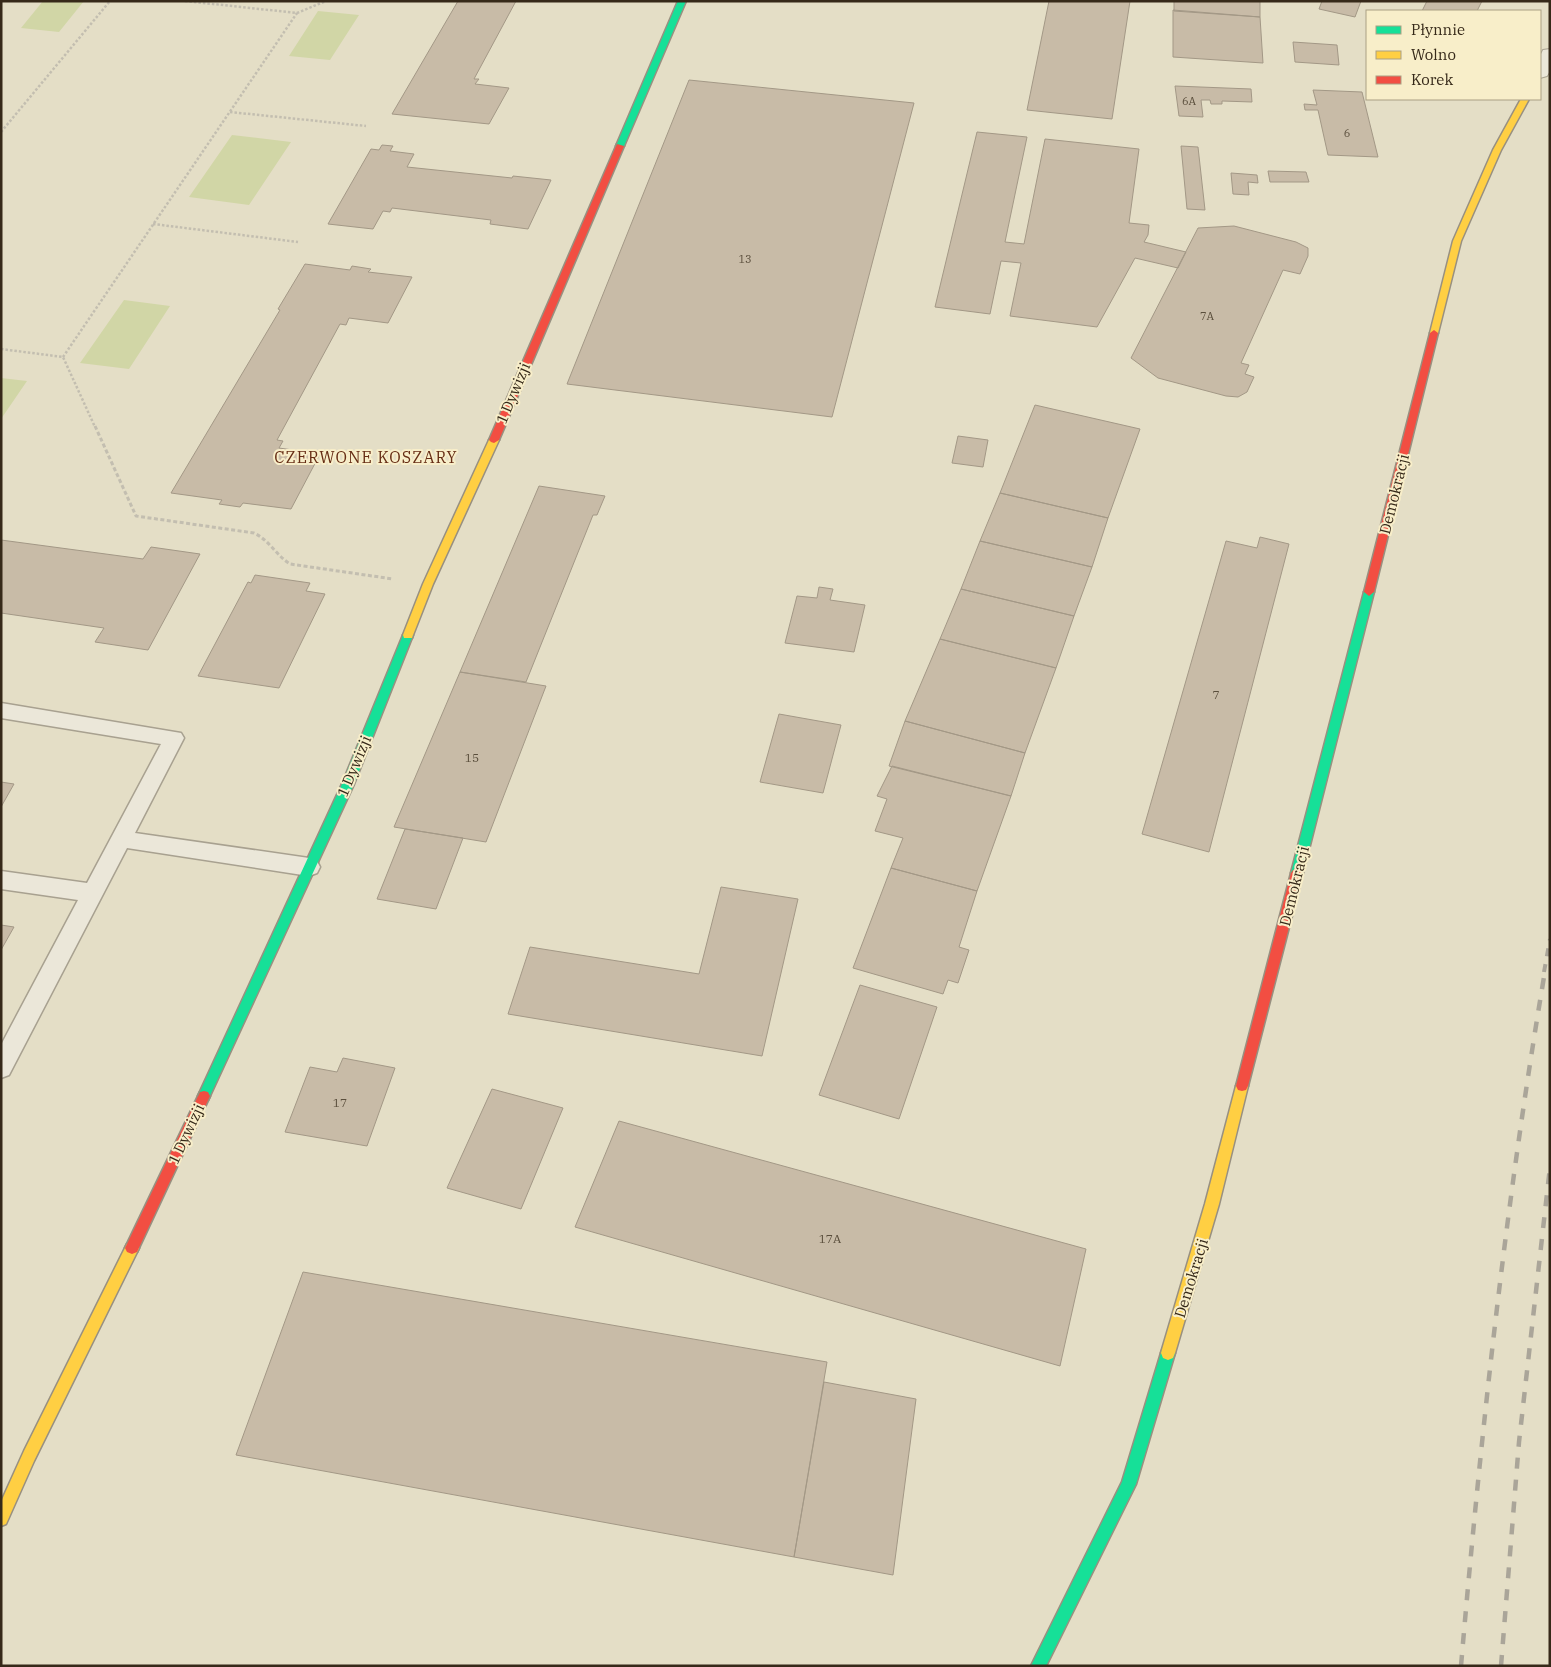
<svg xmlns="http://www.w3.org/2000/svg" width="1551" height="1667" font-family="'IBM Plex Serif',serif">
<rect width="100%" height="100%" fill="#e4dec6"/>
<path fill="#d1d6a6" d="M 43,1 L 84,1 L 59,32 L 21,28 Z
M 318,11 L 359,15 L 330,60 L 289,56 Z
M 232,135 L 291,142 L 249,205 L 189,197 Z
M 124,300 L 170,306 L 129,369 L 80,363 Z
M 1,378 L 27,381 L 1,419 Z"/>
<path fill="#c8bba7" stroke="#a39886" d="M 458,1 L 516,1 L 474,79 L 479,79 L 475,84 L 509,88 L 489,124 L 392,114 Z
M 1049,1 L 1130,1 L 1112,119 L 1027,110 Z
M 1174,1 L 1260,1 L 1260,17 L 1174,11 Z
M 1322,1 L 1361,1 L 1355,17 L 1319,9 Z
M 1427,1 L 1482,1 L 1477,11 L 1422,11 Z
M 1173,10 L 1260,17 L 1263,63 L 1173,57 Z
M 1293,42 L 1337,45 L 1339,65 L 1295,62 Z
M 689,80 L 914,103 L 832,417 L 567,384 Z
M 1175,86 L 1251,89 L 1252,102 L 1222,101 L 1222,104 L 1211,104 L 1210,100 L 1201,100 L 1203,117 L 1179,116 Z
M 1313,90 L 1362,92 L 1378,157 L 1328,155 L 1318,110 L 1305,110 L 1304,104 L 1317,105 Z
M 977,132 L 1027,137 L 1005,242 L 1024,244 L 1045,139 L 1139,149 L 1129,223 L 1149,225 L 1148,235 L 1144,242 L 1186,252 L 1178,268 L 1135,258 L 1097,327 L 1010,316 L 1021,263 L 1001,261 L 990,314 L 935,307 Z
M 382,145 L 393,146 L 390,151 L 414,154 L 407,167 L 512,178 L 513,176 L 551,180 L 528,229 L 490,224 L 491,220 L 392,208 L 390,212 L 383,211 L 373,229 L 328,224 L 371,149 L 379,150 Z
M 1181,146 L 1198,147 L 1205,210 L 1187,209 Z
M 1268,171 L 1306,172 L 1309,182 L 1270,182 Z
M 1231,173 L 1257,175 L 1258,183 L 1248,182 L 1249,195 L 1233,194 Z
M 1234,226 L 1296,242 L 1308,248 L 1308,256 L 1300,274 L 1283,270 L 1241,363 L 1249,365 L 1245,374 L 1254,377 L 1247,392 L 1238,397 L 1226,396 L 1158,378 L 1131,358 L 1198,228 Z
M 305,264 L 350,270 L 352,266 L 371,269 L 368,272 L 412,277 L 388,323 L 349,318 L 346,325 L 340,324 L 277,440 L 283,441 L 279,448 L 320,454 L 291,509 L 243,503 L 240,507 L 219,504 L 222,500 L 171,493 L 280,310 L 278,309 Z
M 1035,405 L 1140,429 L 1108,518 L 1000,493 Z
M 958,436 L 988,440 L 983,467 L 952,463 Z
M 539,486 L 605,496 L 597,515 L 593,515 L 526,682 L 460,672 Z
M 1000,493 L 1108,518 L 1092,567 L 980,541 Z
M 1260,537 L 1289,544 L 1209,852 L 1142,834 L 1226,541 L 1257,548 Z
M 1,540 L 143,559 L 151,547 L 200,554 L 148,650 L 95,642 L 104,628 L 1,613 Z
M 980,541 L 1092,567 L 1074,616 L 961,589 Z
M 255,575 L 310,583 L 306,591 L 325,594 L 279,688 L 198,676 L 248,582 L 251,583 Z
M 819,587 L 833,589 L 830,600 L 865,605 L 854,652 L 785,643 L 797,596 L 817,598 Z
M 961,589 L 1074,616 L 1056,668 L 940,639 Z
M 940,639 L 1056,668 L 1025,753 L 905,721 Z
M 460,672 L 546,686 L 486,842 L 394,827 Z
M 779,714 L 841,725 L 823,793 L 760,782 Z
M 905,721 L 1025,753 L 1011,796 L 889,766 Z
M 892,766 L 1011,796 L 977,891 L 891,868 L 903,838 L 875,831 L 887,799 L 877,796 Z
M 1,782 L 14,784 L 1,807 Z
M 405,829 L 463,838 L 436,909 L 377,899 Z
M 891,868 L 977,891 L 959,947 L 969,950 L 958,983 L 948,980 L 943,994 L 853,968 Z
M 721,887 L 798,899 L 762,1056 L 508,1014 L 530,947 L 699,974 Z
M 1,925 L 14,927 L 1,950 Z
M 860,985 L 937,1007 L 899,1119 L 819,1095 Z
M 343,1058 L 395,1068 L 367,1146 L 285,1132 L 310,1067 L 337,1072 Z
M 492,1089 L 563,1108 L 521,1209 L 447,1188 Z
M 619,1121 L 1086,1249 L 1060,1366 L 575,1227 Z
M 303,1272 L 827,1362 L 794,1557 L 236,1455 Z
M 824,1382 L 916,1399 L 893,1575 L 794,1557 Z"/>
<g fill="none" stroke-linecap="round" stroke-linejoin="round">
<defs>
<path id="lane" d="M 1,703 L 181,733 L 184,738 L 135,833 L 309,858 L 317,861 L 320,867 L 317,873 L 309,876 L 127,848 L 9,1075 L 1,1078 L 1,1045 L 78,900 L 1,889 L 1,871 L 87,883 L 161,744 L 1,718 Z"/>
<path id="street" d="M 1550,49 L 1550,71 L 1547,76 L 1540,78 L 1540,56 L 1543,50 Z"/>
<path id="fast" d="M 678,1 L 686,1 L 624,146 L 617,148 L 616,146 Z
M 1369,588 L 1374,592 L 1303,873 L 1301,876 L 1293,876 L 1291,873 L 1364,592 Z
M 408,631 L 413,635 L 354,784 L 208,1100 L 204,1101 L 200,1100 L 198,1096 L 342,784 L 403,635 Z
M 1168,1346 L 1173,1348 L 1175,1353 L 1136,1484 L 1046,1666 L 1031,1666 L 1122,1482 L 1161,1353 L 1163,1348 Z"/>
<path id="slow" d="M 1521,99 L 1529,99 L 1501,150 L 1461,241 L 1438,333 L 1434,336 L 1431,335 L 1430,333 L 1453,241 L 1493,150 Z
M 494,437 L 499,440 L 433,584 L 413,635 L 412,638 L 404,638 L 403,635 L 423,584 L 489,440 Z
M 1242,1081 L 1246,1082 L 1248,1086 L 1219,1204 L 1175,1353 L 1173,1358 L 1168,1360 L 1163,1358 L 1161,1353 L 1205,1204 L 1236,1086 L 1238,1082 Z
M 132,1242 L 137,1244 L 139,1248 L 137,1252 L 34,1461 L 6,1524 L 1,1526 L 1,1502 L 24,1451 L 127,1244 Z"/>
<path id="jam" d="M 617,144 L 624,146 L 499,440 L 494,443 L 491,442 L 489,440 Z
M 1434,330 L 1438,333 L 1374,592 L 1369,596 L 1364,592 L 1430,333 Z
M 1297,868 L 1301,870 L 1303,873 L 1248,1086 L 1246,1090 L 1242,1091 L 1238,1090 L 1236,1086 L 1291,873 L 1293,870 Z
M 204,1091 L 208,1092 L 210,1096 L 137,1252 L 132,1254 L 127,1252 L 125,1248 L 127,1244 L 200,1092 Z"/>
</defs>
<use href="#lane" stroke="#a8a190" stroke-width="3"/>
<use href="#street" stroke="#a8a190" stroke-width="2"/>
<use href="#fast" stroke="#989080" stroke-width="3"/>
<use href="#slow" stroke="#989080" stroke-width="3"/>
<use href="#jam" stroke="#989080" stroke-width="3"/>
<path stroke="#c3beb0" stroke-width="2.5" stroke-dasharray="2.5 2" stroke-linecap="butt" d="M 185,1 L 297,13 L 326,1
M 230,112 L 366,126
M 1,132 L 110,1
M 153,224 L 298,242
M 1,349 L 63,357 L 95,427
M 63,357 L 297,13"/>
<path stroke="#c3beb0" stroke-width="3" stroke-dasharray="4 2.5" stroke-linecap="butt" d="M 95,426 L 136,516 L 254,533 C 269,540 276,555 290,564 L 393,579"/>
<use href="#lane" fill="#ebe7d9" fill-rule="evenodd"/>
<use href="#street" fill="#ebe7d9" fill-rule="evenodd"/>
<use href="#fast" fill="#16e098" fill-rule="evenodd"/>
<use href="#slow" fill="#ffcf43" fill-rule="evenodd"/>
<use href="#jam" fill="#f24e42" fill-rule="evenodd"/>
<path stroke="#aaa599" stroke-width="4" stroke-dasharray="8 8" stroke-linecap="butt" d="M 1544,972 L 1550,939"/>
<path stroke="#aaa599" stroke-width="4.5" stroke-dasharray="11 11" stroke-linecap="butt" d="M 1461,1666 C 1481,1433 1506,1201 1545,971
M 1501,1666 L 1519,1442 L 1550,1167"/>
</g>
<g text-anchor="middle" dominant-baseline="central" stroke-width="4" stroke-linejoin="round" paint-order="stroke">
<g font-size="11" fill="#5a4e3c">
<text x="1189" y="101">6A</text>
<text x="1347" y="133">6</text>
<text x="745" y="259">13</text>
<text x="1207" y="316">7A</text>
</g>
<g font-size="12" fill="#5a4e3c">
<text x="1216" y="694">7</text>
<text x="472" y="757">15</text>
<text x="340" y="1102">17</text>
<text x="830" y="1238">17A</text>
</g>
<g font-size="15" fill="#362919" stroke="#f8eec9">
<text transform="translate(513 393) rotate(-67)">1 Dywizji</text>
<text transform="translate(1394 494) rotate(-76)">Demokracji</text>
<text transform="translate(354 766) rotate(-67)">1 Dywizji</text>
<text transform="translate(1294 886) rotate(-76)">Demokracji</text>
<text transform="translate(186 1134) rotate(-65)">1 Dywizji</text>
<text transform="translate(1191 1278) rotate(-73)">Demokracji</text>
</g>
<g font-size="16" letter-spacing="1" fill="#662d15" stroke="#f8eec9">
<text x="366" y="457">CZERWONE KOSZARY</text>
</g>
</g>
<rect width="1551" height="1667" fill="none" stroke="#362919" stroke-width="5"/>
<rect x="1366" y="10" width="175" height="90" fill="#f8eec9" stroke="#aa9f83"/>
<rect x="1376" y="26" width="25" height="8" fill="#16e098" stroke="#aa9f83"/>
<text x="1411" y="35" font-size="15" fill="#362919">Płynnie</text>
<rect x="1376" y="51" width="25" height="8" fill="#ffcf43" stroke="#aa9f83"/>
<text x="1411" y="60" font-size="15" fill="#362919">Wolno</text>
<rect x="1376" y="76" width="25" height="8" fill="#f24e42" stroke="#aa9f83"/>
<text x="1411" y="85" font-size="15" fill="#362919">Korek</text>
</svg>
